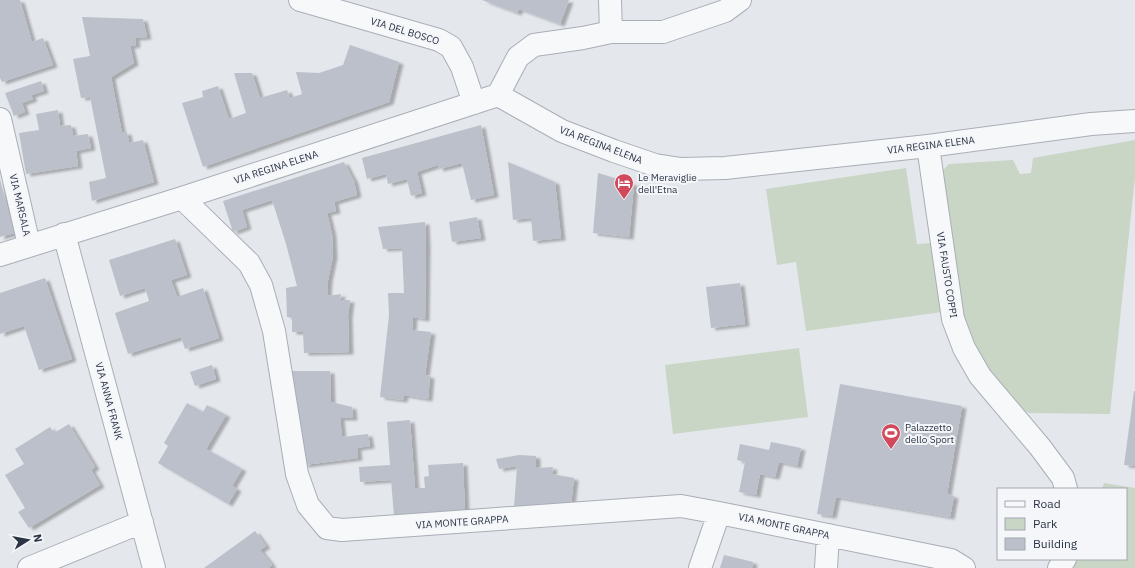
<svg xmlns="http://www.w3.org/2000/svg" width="1135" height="568" font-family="'IBM Plex Sans',sans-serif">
<defs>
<filter id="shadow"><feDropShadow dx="4.5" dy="2.5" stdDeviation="1" flood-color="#0004"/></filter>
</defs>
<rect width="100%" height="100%" fill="#e4e7ec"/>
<path fill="#c9d6c5" d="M 1135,140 L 1135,177 L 1110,414 L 1029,413 L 1022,409 L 981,358 L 967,335 L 941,172 L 949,164 L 1013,160 L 1020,174 L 1031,173 L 1033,158 Z
M 906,168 L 917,244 L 932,243 L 942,312 L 806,331 L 796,262 L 777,265 L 766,189 Z
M 799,348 L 808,417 L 673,434 L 665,365 Z
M 1104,483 L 1135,488 L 1135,568 L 1066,568 L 1074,559 L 1126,559 L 1126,489 L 1102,489 Z"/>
<path fill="#bbc0ca" filter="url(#shadow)" d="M 0,0 L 20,0 L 32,42 L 43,38 L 53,65 L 2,82 L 0,78 Z
M 482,0 L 569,0 L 560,24 L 519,9 L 517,13 Z
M 82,17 L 143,19 L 147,37 L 135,38 L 136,45 L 130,46 L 134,63 L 111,77 L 122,133 L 127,132 L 129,143 L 143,140 L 154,182 L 92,201 L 89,182 L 106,178 L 90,97 L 81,98 L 73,59 L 90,56 Z
M 350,45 L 399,62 L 389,102 L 203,167 L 182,103 L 203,97 L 202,91 L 218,86 L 229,119 L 246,113 L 234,73 L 252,73 L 260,98 L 287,90 L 290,98 L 302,94 L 296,72 L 319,73 L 343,65 Z
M 41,81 L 44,91 L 31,95 L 33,99 L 22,103 L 25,112 L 14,116 L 5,93 Z
M 58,110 L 60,126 L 71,125 L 73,136 L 88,134 L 91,148 L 76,151 L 78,166 L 26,174 L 19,133 L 39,130 L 36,114 Z
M 481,125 L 494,195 L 471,200 L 462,163 L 439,169 L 438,165 L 417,172 L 422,193 L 411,196 L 407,179 L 388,184 L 386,174 L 367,179 L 362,158 Z
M 344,162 L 354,181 L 357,195 L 334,202 L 336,211 L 327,213 L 332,234 L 333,256 L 328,280 L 327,296 L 341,294 L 340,300 L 350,300 L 348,316 L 349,352 L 304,353 L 303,332 L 292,332 L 292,318 L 287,317 L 286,288 L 297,286 L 286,244 L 272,200 L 242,210 L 247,227 L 233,232 L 223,201 Z
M 508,162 L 555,182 L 561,238 L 533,241 L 531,218 L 513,220 Z
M 598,173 L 634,184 L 629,237 L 593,233 Z
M 0,179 L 14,233 L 0,237 Z
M 477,217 L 481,238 L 452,242 L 449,222 Z
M 425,222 L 426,246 L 425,319 L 413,317 L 412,330 L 431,332 L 425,375 L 430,376 L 428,399 L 404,395 L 403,400 L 380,397 L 389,315 L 388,293 L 404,293 L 402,248 L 383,249 L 378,227 Z
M 175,239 L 187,275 L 171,280 L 177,297 L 203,288 L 219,338 L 185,349 L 181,337 L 128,354 L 115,313 L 149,301 L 145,288 L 120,296 L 109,260 Z
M 45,278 L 72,359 L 39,370 L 24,326 L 0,334 L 0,293 Z
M 740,283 L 745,324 L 711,328 L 706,287 Z
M 212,365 L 216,379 L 195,386 L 190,372 Z
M 291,371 L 330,371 L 331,402 L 352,407 L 353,418 L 340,418 L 342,437 L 368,434 L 370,446 L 357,448 L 358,458 L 304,465 Z
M 840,384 L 962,406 L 947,494 L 954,496 L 950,517 L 836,497 L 832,516 L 817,514 Z
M 1134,391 L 1135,391 L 1135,466 L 1124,465 Z
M 187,403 L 203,412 L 207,405 L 226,415 L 206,449 L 242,469 L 232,486 L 237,489 L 228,504 L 158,463 L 168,446 L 164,443 Z
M 410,420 L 415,488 L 425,488 L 424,477 L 429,476 L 428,465 L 463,463 L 465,512 L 394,516 L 391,480 L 360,482 L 359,467 L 390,465 L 387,422 Z
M 69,424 L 95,467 L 91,470 L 100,485 L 29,528 L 18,512 L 25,508 L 5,475 L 24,464 L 15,449 L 50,427 L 54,433 Z
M 771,442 L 801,448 L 797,466 L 779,462 L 775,477 L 760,474 L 756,495 L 739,492 L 745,462 L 737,460 L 740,444 L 769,450 Z
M 519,455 L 536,456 L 536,468 L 553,467 L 552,474 L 574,478 L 571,504 L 514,508 L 517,466 L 499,469 L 496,459 Z
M 255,531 L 266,546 L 260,550 L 272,565 L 268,568 L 204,568 Z
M 724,555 L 753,562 L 752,568 L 720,568 Z"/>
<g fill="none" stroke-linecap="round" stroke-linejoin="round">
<defs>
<path id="minor" d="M 300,0 L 439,40 L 451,47 L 462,67 L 474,103
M 610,0 L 611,32
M 498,95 L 518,57 L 534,45 L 583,38 L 611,32 L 663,32 L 725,11 L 740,0
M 0,119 L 29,245
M 928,146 L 953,319 L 964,348 L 980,376 L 1040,447 L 1063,478 L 1066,489
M 182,198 L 249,263 L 261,285 L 274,331 L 297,474 L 308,505 L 327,528 L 342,530 L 681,506 L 719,513 L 951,560 L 964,568
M 64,234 L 154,568
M 0,255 L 182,198 L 498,95 L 562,131 L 614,151 L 655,165 L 681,169 L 725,168 L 928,146 L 1091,124 L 1135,121
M 29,568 L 142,522
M 700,568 L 719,513
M 826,568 L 828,535
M 1059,568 L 1065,559"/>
</defs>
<use href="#minor" stroke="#a9aeb7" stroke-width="24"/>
<use href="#minor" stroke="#f7f8fa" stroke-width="22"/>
</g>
<defs>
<symbol id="hotel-pin" viewBox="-11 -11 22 30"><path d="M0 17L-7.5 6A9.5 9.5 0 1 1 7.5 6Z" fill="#d1495b" stroke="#f4f6f9"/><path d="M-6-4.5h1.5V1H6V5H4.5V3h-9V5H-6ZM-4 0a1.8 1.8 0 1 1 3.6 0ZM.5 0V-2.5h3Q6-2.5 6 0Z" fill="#fff"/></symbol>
<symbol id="stadium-pin" viewBox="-11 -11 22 30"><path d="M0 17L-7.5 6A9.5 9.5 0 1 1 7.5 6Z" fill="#d1495b" stroke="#f4f6f9"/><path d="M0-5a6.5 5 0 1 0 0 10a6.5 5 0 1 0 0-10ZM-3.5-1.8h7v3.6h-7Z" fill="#fff"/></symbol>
</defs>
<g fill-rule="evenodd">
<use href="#hotel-pin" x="613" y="172" width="22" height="30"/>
<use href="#stadium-pin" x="880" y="422" width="22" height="30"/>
</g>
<g text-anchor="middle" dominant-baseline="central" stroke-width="4" stroke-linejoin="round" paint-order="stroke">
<g font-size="10" fill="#2b3445" stroke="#f4f6f9">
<text transform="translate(405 31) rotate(17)">VIA DEL BOSCO</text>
<text transform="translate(601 145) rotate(21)">VIA REGINA ELENA</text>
<text transform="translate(931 145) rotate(-7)">VIA REGINA ELENA</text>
<text transform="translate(276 167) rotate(-18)">VIA REGINA ELENA</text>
<text transform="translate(20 205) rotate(77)">VIA MARSALA</text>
<text transform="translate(947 275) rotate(81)">VIA FAUSTO COPPI</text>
<text transform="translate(109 401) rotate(75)">VIA ANNA FRANK</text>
<text transform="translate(462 522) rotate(-4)">VIA MONTE GRAPPA</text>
<text transform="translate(784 526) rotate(12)">VIA MONTE GRAPPA</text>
</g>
<g font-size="10" fill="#2b3445" stroke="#f4f6f9" text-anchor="start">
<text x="638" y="177">Le Meraviglie<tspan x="638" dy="12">dell'Etna</tspan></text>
<text x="905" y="427">Palazzetto<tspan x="905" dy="12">dello Sport</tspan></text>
</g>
</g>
<rect x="997" y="488" width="130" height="72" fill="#f4f6f9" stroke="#a4a8b1"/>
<rect x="1005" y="501" width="20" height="6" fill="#f7f8fa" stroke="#a4a8b1"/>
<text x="1033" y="508" font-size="12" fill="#2b3445">Road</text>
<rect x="1005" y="518" width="20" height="12" fill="#c9d6c5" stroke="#a4a8b1"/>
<text x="1033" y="528" font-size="12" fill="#2b3445">Park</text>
<rect x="1005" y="538" width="20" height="12" fill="#bbc0ca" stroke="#a4a8b1"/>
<text x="1033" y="548" font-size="12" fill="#2b3445">Building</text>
<g transform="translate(28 540) rotate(79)" stroke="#f4f6f9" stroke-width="3" paint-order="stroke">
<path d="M0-3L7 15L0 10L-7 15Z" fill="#2b3445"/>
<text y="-6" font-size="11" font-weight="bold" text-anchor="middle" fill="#2b3445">N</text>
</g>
</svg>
